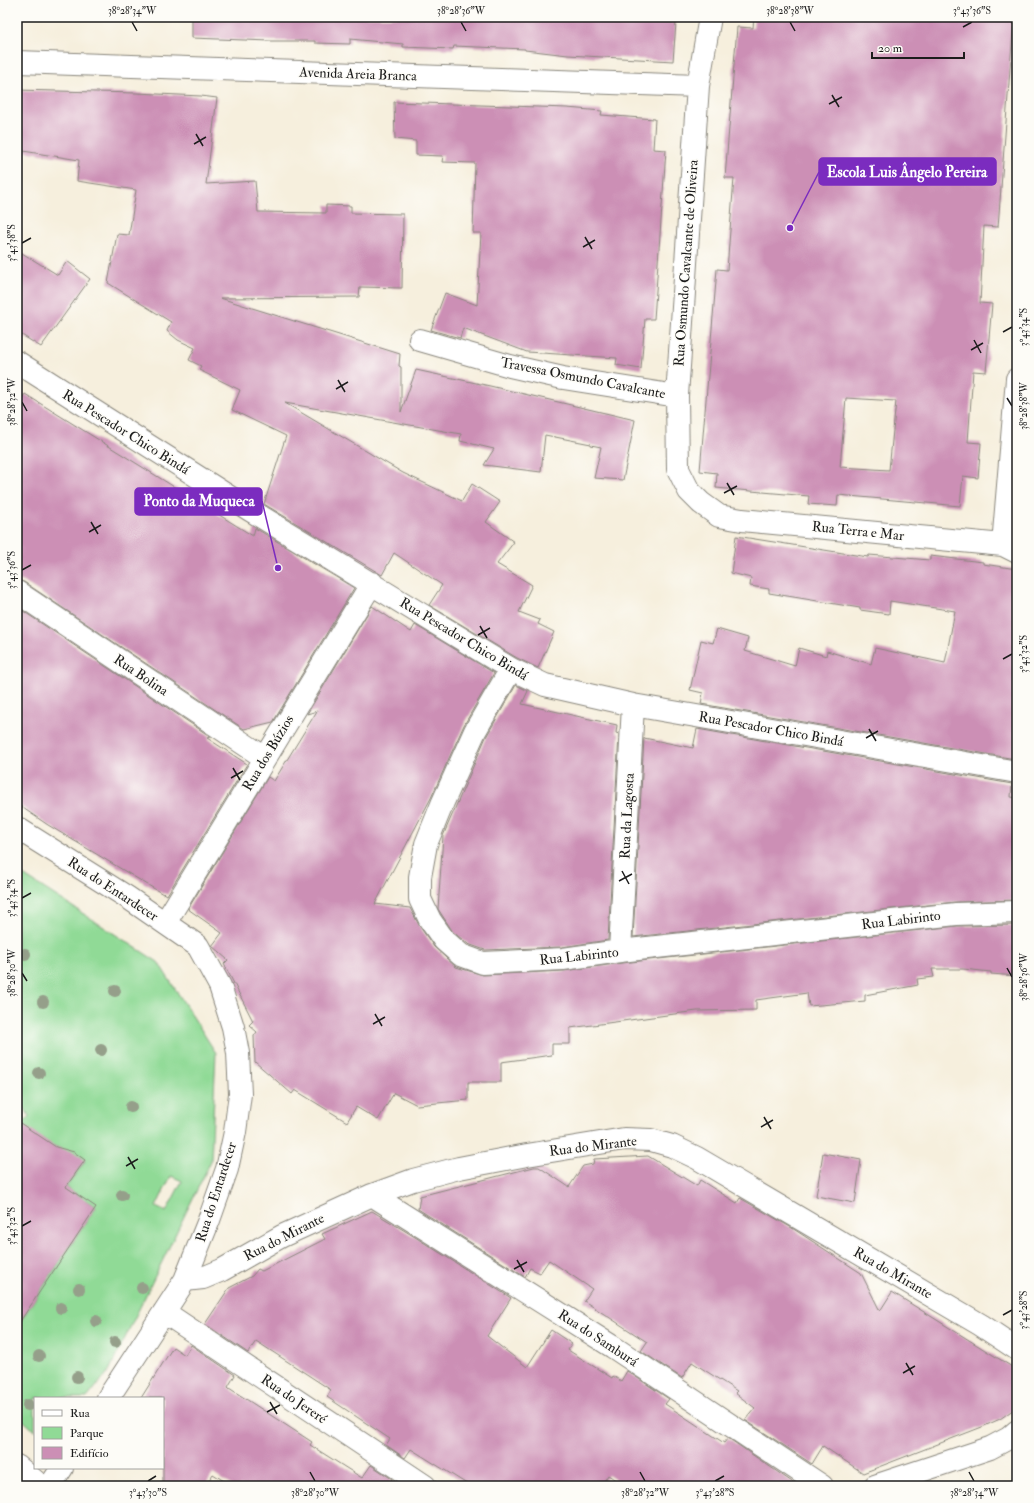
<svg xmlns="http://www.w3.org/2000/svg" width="1034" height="1503" font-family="'IM FELL Double Pica',serif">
<rect width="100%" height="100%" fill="#fdfcf7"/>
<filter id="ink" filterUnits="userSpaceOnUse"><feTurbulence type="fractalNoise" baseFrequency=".025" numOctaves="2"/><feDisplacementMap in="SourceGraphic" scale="8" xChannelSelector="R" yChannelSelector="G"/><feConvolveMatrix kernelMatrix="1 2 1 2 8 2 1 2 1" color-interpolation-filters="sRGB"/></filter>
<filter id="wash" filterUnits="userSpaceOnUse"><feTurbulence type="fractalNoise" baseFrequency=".012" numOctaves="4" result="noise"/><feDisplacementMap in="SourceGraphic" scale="16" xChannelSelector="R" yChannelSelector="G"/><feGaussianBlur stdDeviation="0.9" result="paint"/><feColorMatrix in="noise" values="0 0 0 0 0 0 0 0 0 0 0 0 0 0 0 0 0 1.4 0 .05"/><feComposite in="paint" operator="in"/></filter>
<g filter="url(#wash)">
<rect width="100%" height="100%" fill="#f6efdd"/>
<path fill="#90da96" stroke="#567b59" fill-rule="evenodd" d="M 17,871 L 158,962 L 216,1053 L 211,1161 L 109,1371 L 87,1398 L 35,1398 L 35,1431 L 17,1415 L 17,1322 L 19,1323 L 96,1207 L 66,1187 L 85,1161 C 76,1152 66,1152 56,1147 C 51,1145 46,1141 42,1138 L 26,1160 L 17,1132 L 29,1116 L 22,1104 L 17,1100 ZM 171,1176 L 182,1181 L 166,1212 L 156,1207 Z"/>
<g id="blocks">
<path fill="#cc8fb5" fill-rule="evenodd" d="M 192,17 L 613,17 L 676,23 L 673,61 L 568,55 L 525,50 L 525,49 L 454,46 L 453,49 L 403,47 L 403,44 L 350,39 L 350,44 L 315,43 L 315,41 L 270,41 L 192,38 Z
M 754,17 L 1014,17 L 998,227 L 984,226 L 980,303 L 992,304 L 986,372 L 973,371 L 968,442 L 981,443 L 978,478 L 963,476 L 960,506 L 838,495 L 837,506 L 808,504 L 809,496 L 716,488 L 717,473 L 700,471 L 717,269 L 727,270 L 734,178 L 725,178 L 737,27 L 753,28 ZM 846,398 L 896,401 L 889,470 L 840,467 Z
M 17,90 L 136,93 L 201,96 L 217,98 L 206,184 L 255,181 L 258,212 L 326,213 L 326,205 L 351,206 L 351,213 L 403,214 L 402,288 L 360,287 L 359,297 L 220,298 L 400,354 L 399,366 L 401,367 L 401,412 L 416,370 L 490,386 L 635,420 L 623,480 L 594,478 L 601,447 L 591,445 L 591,444 L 545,435 L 541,472 L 484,465 L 494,449 L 460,441 L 461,434 L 285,403 L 403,473 L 462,501 L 472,484 L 500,502 L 486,522 L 514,542 L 497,564 L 532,585 L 519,612 L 540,620 L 538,624 L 554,632 L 538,668 L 517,658 L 429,605 L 442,585 L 394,553 L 382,575 L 264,504 L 286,436 L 232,410 L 240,390 L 199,370 L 201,366 L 189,360 L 195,348 L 178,340 L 167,331 L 171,322 L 108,283 L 117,234 L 129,235 L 136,190 L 77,181 L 79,160 L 17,150 Z
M 394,102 L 567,108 L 602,111 L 601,115 L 655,119 L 653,149 L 666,150 L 654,319 L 645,319 L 641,369 L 616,365 L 617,358 L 527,352 L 463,328 L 460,338 L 431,330 L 445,293 L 477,305 L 481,233 L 473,233 L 475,163 L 442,162 L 443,156 L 416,155 L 416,141 L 395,139 Z
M 17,250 L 58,275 L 67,261 L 90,279 L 41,347 L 17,332 Z
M 25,394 L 253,536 L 255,528 L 354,588 L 273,722 L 244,729 L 24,582 L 17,580 L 17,406 Z
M 736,536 L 868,557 L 869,555 L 930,560 L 930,556 L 983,562 L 983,564 L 1017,569 L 1017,750 L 1016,750 L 1015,759 L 701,704 L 703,693 L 690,690 L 701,640 L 713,643 L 717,629 L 748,638 L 745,651 L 795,666 L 799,648 L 826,656 L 827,651 L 871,664 L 875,648 L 945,663 L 955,611 L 890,601 L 889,614 L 860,610 L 860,608 L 769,593 L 769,589 L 750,586 L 751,578 L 731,573 Z
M 372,606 L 411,632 L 415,625 L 494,673 L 464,725 L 431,798 L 375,904 L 410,908 L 420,927 L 434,947 L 456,967 L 483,975 L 564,971 L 622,963 L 957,926 L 1017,925 L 1017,976 L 991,974 L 991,972 L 963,969 L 932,969 L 934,977 L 917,979 L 918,985 L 865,995 L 865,1001 L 809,1006 L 807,993 L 756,1000 L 756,1010 L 697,1011 L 570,1028 L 570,1044 L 552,1044 L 552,1055 L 501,1062 L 501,1082 L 468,1082 L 468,1100 L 417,1105 L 394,1093 L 378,1120 L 356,1107 L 347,1122 L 295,1090 L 292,1094 L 255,1062 L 254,1036 L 257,1032 L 249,1025 L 253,1021 L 224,964 L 228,960 L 212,946 L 222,933 L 188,909 L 268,777 L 274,781 L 317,711 L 307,714 Z
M 17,607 L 211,737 L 207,738 L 247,764 L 167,895 L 164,893 L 163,894 L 48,825 L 17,804 Z
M 516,685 L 528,691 L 522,704 L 617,725 L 616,733 L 619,734 L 608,940 L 562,947 L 485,950 L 468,944 L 453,932 L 438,909 L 443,836 L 486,737 Z
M 697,729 L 1012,784 L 1011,797 L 1017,798 L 1017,900 L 955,902 L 633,937 L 644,738 L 693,748 Z
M 17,1121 L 56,1147 L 74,1152 L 85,1160 L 66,1187 L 96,1207 L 17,1326 Z
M 823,1153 L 861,1160 L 855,1203 L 816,1196 Z
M 648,1156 L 697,1186 L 700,1180 L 737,1203 L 740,1198 L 792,1228 L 861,1273 L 880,1311 L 892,1292 L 1017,1370 L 1017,1407 L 1000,1419 L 982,1427 L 863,1473 L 823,1446 L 812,1464 L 745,1420 L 755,1408 L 735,1393 L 737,1391 L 692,1362 L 682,1378 L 641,1351 L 647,1342 L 584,1301 L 592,1289 L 549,1260 L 540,1273 L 530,1268 L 525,1277 L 418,1209 L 420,1196 L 534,1167 L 539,1167 L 569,1187 L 583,1166 L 593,1164 L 594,1159 Z
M 372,1211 L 415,1237 L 511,1298 L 487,1336 L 527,1367 L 551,1330 L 572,1344 L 568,1350 L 612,1378 L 613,1376 L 621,1381 L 627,1371 L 669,1399 L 665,1404 L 724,1443 L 728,1438 L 798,1486 L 625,1486 L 608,1475 L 601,1486 L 470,1486 L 411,1449 L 405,1458 L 386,1445 L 390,1439 L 327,1397 L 331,1390 L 256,1341 L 248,1353 L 205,1324 L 229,1288 L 252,1276 L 258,1269 L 262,1271 L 325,1239 L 322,1234 Z
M 191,1345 L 235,1375 L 228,1387 L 229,1388 L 312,1442 L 310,1445 L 362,1478 L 371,1465 L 392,1479 L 388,1486 L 232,1486 L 213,1474 L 205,1486 L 163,1486 L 163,1398 L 141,1398 L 173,1347 L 185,1355 Z"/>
</g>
</g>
<g filter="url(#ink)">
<use href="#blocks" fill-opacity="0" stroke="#89867c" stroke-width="1"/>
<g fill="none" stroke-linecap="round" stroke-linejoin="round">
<defs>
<path id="minor" d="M 710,17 L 698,86 L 677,396 L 678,469 L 689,491 L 701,503 L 719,516 L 742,520 L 1003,545 L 1017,552
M 17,62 L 698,86
M 420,340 L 510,366 L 563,378 L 677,396
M 17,362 L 250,510 L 511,669 L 545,685 L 633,705 L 1017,772
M 1003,545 L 1017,379
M 17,592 L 265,758
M 511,669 L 475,731 L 443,802 L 426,844 L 420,877 L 420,899 L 430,920 L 444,940 L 461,955 L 483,963 L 563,959 L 620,951 L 956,914 L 1017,912
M 17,828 L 127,897 L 198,946 L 220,986 L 233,1027 L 238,1053 L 240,1094 L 235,1132 L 227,1169 L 209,1220 L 185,1280 L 108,1398
M 165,923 L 372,583
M 620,951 L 633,705
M 372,1195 L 613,1347 L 822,1486
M 185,1280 L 203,1278 L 222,1270 L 282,1236 L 372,1195 L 413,1180 L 459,1168 L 527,1155 L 624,1139 L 651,1140 L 672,1146 L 697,1158 L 981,1325 L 1017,1349
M 164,1312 L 425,1486
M 17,1466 L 41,1486
M 50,1486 L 62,1468
M 875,1486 L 990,1448 L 1009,1438 L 1017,1431"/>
</defs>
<use href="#minor" stroke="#89867c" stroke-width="24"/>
<use href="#minor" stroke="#fff" stroke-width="22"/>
</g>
<g fill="#959f8a">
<circle cx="25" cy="954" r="6"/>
<circle cx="115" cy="991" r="6"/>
<circle cx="43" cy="1002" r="6"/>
<circle cx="101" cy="1050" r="6"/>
<circle cx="39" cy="1073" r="6"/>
<circle cx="131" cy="1107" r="6"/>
<circle cx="122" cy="1195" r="6"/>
<circle cx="142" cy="1288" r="6"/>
<circle cx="79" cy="1289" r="6"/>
<circle cx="61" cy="1308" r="6"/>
<circle cx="96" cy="1321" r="6"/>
<circle cx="115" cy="1342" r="6"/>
<circle cx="39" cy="1356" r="6"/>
<circle cx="77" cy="1377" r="6"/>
<circle cx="28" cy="1405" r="6"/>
</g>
</g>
<path fill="none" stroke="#1c1c1c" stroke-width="1.5" d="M 132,22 L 137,31M 461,22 L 466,31M 790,22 L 795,31M 963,27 L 972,22M 832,95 L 839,107M 829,104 L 842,97M 196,134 L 203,146M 194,144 L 206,137M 585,237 L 592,249M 22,243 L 31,238M 583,247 L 595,240M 1003,332 L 1012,327M 974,340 L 981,353M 971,350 L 983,343M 338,380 L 345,392M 336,389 L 348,382M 1007,398 L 1012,406M 22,402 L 27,411M 727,483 L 734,495M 724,493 L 737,486M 91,522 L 98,534M 89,532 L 101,525M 22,570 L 31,565M 480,626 L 487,638M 478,635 L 490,628M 1003,659 L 1012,654M 869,729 L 876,741M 866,738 L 878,731M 233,768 L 240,780M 231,778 L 243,771M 622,871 L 629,884M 619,881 L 632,874M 22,898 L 31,893M 1007,968 L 1012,977M 22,973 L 27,981M 375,1014 L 382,1026M 373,1024 L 385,1017M 764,1117 L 771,1129M 761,1127 L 773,1120M 128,1157 L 135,1169M 126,1166 L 138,1159M 22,1226 L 31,1221M 517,1260 L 524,1272M 514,1269 L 527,1262M 1003,1315 L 1012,1310M 906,1363 L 913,1375M 903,1373 L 915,1366M 270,1402 L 277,1414M 267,1412 L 280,1405M 310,1472 L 315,1481M 640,1472 L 645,1481M 969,1472 L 974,1481M 148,1481 L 156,1476M 715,1481 L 724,1476"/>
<g text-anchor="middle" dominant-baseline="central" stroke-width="3" stroke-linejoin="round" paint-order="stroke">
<g font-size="14" fill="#1c1c1c" stroke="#fdfcf7">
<text transform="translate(358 74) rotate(2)">Avenida Areia Branca</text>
<text transform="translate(686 263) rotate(-86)">Rua Osmundo Cavalcante de Oliveira</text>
<text transform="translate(583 378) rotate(11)">Travessa Osmundo Cavalcante</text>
<text transform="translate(126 432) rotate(32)">Rua Pescador Chico Bindá</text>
<text transform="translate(858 531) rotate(6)">Rua Terra e Mar</text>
<text transform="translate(464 639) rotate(31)">Rua Pescador Chico Bindá</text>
<text transform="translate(141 675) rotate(34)">Rua Bolina</text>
<text transform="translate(771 729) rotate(10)">Rua Pescador Chico Bindá</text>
<text transform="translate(268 753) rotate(-59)">Rua dos Búzios</text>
<text transform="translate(627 816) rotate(-87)">Rua da Lagosta</text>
<text transform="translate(113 889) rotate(33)">Rua do Entardecer</text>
<text transform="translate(901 920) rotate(-7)">Rua Labirinto</text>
<text transform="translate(579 956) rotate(-6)">Rua Labirinto</text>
<text transform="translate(593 1146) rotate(-7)">Rua do Mirante</text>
<text transform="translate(216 1192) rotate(-72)">Rua do Entardecer</text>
<text transform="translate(284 1237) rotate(-27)">Rua do Mirante</text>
<text transform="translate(893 1273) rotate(30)">Rua do Mirante</text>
<text transform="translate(598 1338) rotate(33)">Rua do Samburá</text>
<text transform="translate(294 1399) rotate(34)">Rua do Jereré</text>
</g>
</g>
<path fill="none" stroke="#7b2cbf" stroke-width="1.5" d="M790 228L819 172M278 568L262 501"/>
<g fill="#7b2cbf" stroke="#fdfcf7" stroke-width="1.5">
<circle cx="790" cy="228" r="4"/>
<circle cx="278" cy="568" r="4"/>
</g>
<g fill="#7b2cbf" stroke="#7b2cbf" stroke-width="1.5">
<rect x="819" y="158" width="177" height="27" rx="4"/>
<rect x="135" y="488" width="127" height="27" rx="4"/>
</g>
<g font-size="15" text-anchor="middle" font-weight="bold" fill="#fff">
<text x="907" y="177">Escola Luis Ângelo Pereira</text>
<text x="199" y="506">Ponto da Muqueca</text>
</g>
<rect width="1034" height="1503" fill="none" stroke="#fdfcf7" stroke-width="44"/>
<rect x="34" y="1397" width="130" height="72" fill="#fdfcf7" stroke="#a3a29f"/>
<rect x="42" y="1410" width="20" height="6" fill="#ffffff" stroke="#a3a29f"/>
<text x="70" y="1417" font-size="12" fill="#1c1c1c">Rua</text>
<rect x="42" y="1427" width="20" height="12" fill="#90da96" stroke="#a3a29f"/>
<text x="70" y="1437" font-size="12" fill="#1c1c1c">Parque</text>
<rect x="42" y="1447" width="20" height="12" fill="#cc8fb5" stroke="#a3a29f"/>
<text x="70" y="1457" font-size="12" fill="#1c1c1c">Edifício</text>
<path d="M872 52v6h92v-6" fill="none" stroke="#1c1c1c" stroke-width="2"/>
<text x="878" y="52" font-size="12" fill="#1c1c1c" stroke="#fdfcf7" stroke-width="3" paint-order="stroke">20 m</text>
<rect x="22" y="22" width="990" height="1459" fill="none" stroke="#1c1c1c" stroke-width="1.5"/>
<g font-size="10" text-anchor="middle" fill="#1c1c1c">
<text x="132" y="14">38°28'34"W</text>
<text x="461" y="14">38°28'36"W</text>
<text x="790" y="14">38°28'38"W</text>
<text x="972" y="14">3°43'36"S</text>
<text transform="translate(11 243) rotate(-90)" y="4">3°43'38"S</text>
<text transform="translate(1023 327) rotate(-90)" y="4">3°43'34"S</text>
<text transform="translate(11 402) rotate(-90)" y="4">38°28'32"W</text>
<text transform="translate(1023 406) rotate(-90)" y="4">38°28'38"W</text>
<text transform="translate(11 570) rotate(-90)" y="4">3°43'36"S</text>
<text transform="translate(1023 654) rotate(-90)" y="4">3°43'32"S</text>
<text transform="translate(11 898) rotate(-90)" y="4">3°43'34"S</text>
<text transform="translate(11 973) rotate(-90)" y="4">38°28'30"W</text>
<text transform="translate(1023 977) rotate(-90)" y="4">38°28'36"W</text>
<text transform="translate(11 1226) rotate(-90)" y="4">3°43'32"S</text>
<text transform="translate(1023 1310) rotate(-90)" y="4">3°43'28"S</text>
<text x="148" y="1496">3°43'30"S</text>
<text x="315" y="1496">38°28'30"W</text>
<text x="645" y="1496">38°28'32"W</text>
<text x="715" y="1496">3°43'28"S</text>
<text x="974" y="1496">38°28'34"W</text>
</g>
</svg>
